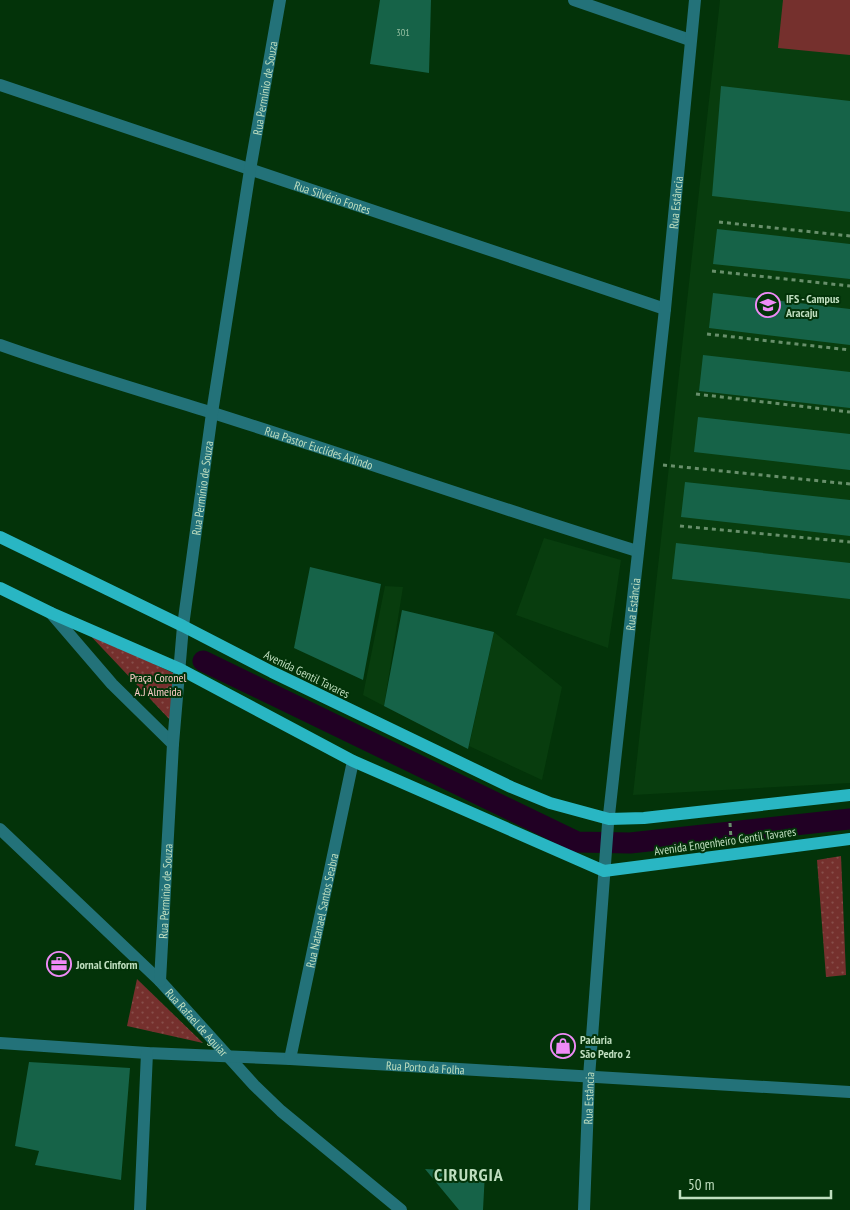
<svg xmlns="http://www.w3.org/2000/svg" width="850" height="1210" font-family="'PT Sans Narrow',sans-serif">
<defs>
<pattern id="green-dots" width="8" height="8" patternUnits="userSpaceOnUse" patternTransform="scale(1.25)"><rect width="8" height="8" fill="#75302d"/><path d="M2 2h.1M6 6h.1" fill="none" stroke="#874e4a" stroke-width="1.8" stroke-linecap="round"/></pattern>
</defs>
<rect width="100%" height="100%" fill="#033309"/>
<path fill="#083d0e" d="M 720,0 L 850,0 L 850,783 L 633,795 Z
M 544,538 L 621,560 L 608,648 L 516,615 Z
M 385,586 L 403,587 L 384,706 L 363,695 Z
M 494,632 L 562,687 L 542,780 L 469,746 Z"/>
<path fill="url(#green-dots)" d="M 86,631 L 175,674 L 171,721 Z
M 841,856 L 846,975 L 826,977 L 817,860 Z
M 137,979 L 203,1043 L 127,1026 Z"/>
<path fill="#75302d" d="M 783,0 L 850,0 L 850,55 L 778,48 Z"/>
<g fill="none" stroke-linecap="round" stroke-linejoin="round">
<path stroke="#210024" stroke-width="21" d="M 203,661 L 577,842 L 630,843 L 850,819"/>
</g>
<path fill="#166348" d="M 380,0 L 431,0 L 429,73 L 370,64 Z
M 721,86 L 850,101 L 850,212 L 712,196 Z
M 717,229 L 850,244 L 850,279 L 713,264 Z
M 713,293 L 850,309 L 850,345 L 709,328 Z
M 703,355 L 850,372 L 850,408 L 699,391 Z
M 698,417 L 850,434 L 850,470 L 694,452 Z
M 685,482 L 850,500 L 850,536 L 681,517 Z
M 676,543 L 850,563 L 850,599 L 672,579 Z
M 310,567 L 381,584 L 363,680 L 294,648 Z
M 402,610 L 494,632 L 468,749 L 384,706 Z
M 29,1062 L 130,1068 L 121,1180 L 35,1165 L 39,1151 L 15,1146 Z
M 425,1169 L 485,1172 L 483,1210 L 459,1210 Z"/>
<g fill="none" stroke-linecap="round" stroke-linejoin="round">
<path stroke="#688f6b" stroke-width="3" stroke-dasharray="4 4" stroke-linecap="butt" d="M 719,222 L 850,236
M 712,271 L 850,286
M 707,334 L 850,350
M 696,394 L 850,412
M 663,465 L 850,484
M 680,526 L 850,542
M 730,823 L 731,839"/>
<g stroke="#237279" stroke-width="12">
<path d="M 574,0 L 690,40"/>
<path id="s1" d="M 0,85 L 665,309"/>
<path id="s2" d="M 0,345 C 70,370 142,391 213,413 C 355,458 495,507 637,551"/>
<path d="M 51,613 L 112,684 L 173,744"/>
<path id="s3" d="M 0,829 L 160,981 L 254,1085 L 281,1111 L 401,1210"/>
<path id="s4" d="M 160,981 L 173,744 L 183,626 L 212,413 L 250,170 L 280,0"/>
<path id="s5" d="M 0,1043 L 147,1053 L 290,1059 L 850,1092"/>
<path id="s6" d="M 290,1059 L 353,761"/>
<path d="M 140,1210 L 147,1053"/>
<path id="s7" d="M 584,1210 L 589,1077 L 608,824 L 665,309 L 695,0"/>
</g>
<path stroke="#29b6c3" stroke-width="12" d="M 0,537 L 183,626 L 272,672 L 511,787 L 550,803 L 609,819 L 644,818 L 850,795
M 0,588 L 51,613 L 180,669 L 353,761 L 604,871 L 850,839"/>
</g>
<defs>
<symbol id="university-ring" viewBox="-11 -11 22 22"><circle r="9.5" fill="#033309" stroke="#ef8bf7" stroke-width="1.5"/><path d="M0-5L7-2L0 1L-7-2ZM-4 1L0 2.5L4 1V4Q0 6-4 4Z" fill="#ef8bf7"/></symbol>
<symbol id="office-ring" viewBox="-11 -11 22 22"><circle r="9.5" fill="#033309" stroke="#ef8bf7" stroke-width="1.5"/><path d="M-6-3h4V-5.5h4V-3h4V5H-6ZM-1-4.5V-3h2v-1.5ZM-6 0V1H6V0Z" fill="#ef8bf7"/></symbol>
<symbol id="shop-ring" viewBox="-11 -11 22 22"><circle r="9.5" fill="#033309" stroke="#ef8bf7" stroke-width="1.5"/><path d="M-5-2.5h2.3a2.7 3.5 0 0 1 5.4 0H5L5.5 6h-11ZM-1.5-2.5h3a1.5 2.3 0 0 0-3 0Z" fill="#ef8bf7"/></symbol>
</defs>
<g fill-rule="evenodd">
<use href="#university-ring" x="754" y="291" width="28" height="28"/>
<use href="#office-ring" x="45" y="950" width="28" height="28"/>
<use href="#shop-ring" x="549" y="1032" width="28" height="28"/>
</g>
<g text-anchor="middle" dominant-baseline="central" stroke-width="4" stroke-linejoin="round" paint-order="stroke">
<g font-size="10" fill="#95bfa1">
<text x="403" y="32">301</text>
</g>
<g font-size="12" fill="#bfdebf" stroke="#033309">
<text stroke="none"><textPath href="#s4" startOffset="900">Rua Permínio de Souza</textPath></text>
<text stroke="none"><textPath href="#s1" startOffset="351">Rua Silvério Fontes</textPath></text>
<text stroke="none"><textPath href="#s7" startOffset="1012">Rua Estância</textPath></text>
<text stroke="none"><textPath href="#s2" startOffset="335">Rua Pastor Euclídes Arlindo</textPath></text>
<text stroke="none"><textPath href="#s4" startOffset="495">Rua Permínio de Souza</textPath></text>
<text stroke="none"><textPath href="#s7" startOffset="608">Rua Estância</textPath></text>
<text transform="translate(307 674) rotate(26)">Avenida Gentil Tavares</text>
<text transform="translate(725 841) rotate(-8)">Avenida Engenheiro Gentil Tavares</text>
<text stroke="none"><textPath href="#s4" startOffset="90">Rua Permínio de Souza</textPath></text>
<text stroke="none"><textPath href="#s6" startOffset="152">Rua Natanael Santos Seabra</textPath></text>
<text stroke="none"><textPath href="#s3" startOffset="276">Rua Rafael de Aguiar</textPath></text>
<text stroke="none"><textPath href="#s5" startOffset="426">Rua Porto da Folha</textPath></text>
<text stroke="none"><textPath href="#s7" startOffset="112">Rua Estância</textPath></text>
</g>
<g font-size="12" font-weight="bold" fill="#bfdebf" stroke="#033309" text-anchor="start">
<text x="786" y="298">IFS - Campus<tspan x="786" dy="14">Aracaju</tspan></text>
<text x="76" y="964">Jornal Cinform</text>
<text x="580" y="1039">Padaria<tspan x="580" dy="14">São Pedro 2</tspan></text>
</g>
<g font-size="12" fill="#fbcbc7" stroke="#033309">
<text x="158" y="677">Praça Coronel<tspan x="158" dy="14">A.J Almeida</tspan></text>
</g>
<g font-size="18" font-weight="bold" letter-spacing="1" fill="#bfdebf" stroke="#033309">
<text x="469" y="1174">CIRURGIA</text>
</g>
</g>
<path d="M680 1190v8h151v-8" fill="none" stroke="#bfdebf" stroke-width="2.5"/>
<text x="688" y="1190" font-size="15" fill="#bfdebf" stroke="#033309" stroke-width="4" paint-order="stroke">50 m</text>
</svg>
